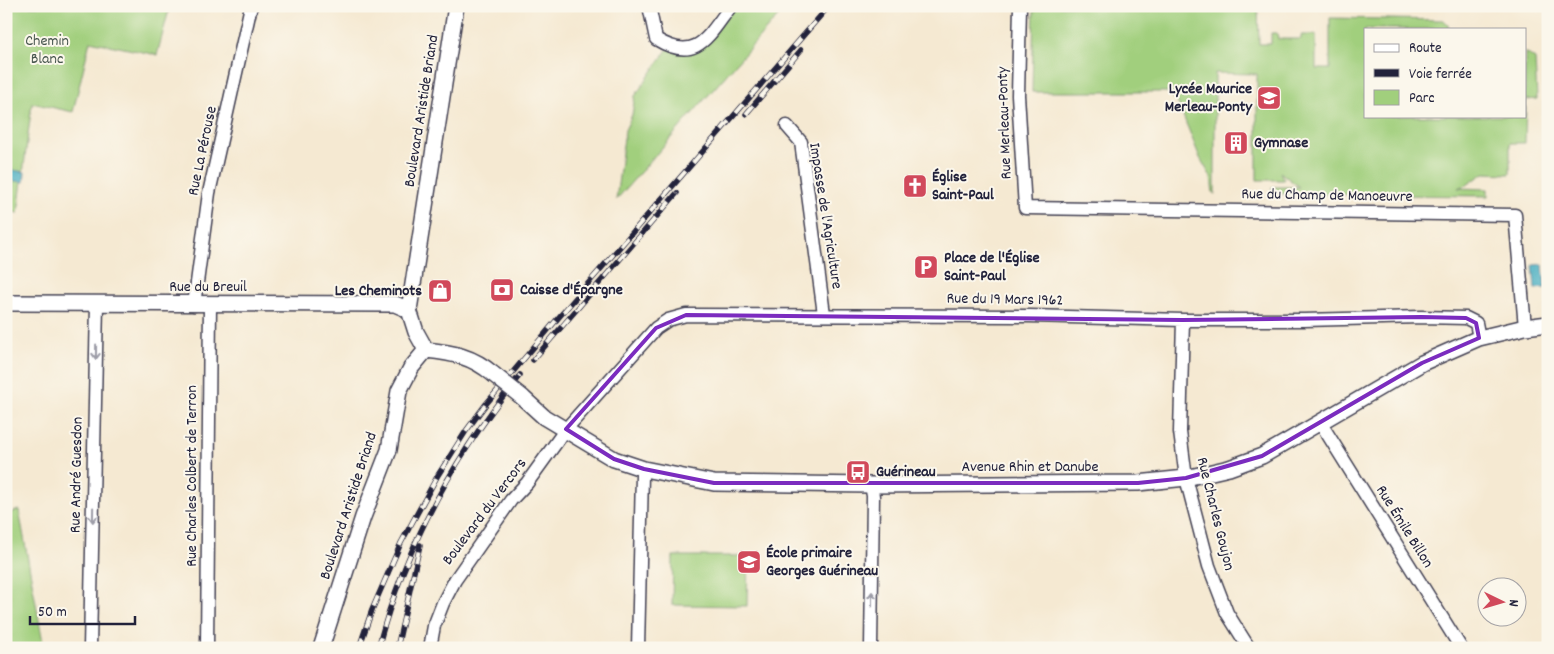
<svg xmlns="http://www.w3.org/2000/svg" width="1554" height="654" font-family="Dekko,sans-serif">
<rect width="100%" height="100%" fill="#fbf7ec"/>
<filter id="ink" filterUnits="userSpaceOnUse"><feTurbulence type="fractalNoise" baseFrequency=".02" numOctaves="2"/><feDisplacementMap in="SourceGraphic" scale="10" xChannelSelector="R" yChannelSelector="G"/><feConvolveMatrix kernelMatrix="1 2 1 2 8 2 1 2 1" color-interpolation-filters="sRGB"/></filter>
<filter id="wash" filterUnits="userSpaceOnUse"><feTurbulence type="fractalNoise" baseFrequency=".0096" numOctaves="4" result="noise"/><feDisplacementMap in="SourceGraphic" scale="20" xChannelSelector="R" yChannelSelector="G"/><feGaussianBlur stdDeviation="1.12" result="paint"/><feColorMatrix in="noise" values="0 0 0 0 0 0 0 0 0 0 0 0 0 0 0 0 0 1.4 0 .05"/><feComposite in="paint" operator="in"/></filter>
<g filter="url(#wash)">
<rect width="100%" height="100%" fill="#f5e9d2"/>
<path fill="#a1cf7d" stroke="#62785c" d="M 6,6 L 170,6 L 157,55 L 90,41 L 73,112 L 32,103 L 18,213 L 6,211 Z
M 731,6 L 787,6 L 616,200 L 625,130 L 632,115 L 635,96 L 669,47 L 690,49 Z
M 1034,6 L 1258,6 L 1259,44 L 1271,44 L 1271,33 L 1277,33 L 1278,39 L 1301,39 L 1301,35 L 1316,35 L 1316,69 L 1330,69 L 1330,18 L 1443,20 L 1447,23 L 1449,29 L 1365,29 L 1365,116 L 1525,116 L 1525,52 L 1535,59 L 1537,99 L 1526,100 L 1525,143 L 1510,143 L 1510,174 L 1484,173 L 1467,185 L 1458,188 L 1488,189 L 1488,196 L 1272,194 L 1272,187 L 1299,187 L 1280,172 L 1284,180 L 1257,180 L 1257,74 L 1215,73 L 1215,194 L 1213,193 L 1211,177 L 1200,158 L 1178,103 L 1167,92 L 1032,92 Z
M 19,510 L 44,648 L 6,648 L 6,514 Z
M 673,556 L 748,556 L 747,606 L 672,605 Z"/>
<path fill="#40aabf" stroke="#31667d" d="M 6,169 L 25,172 L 24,182 L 6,180 Z
M 1543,264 L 1545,288 L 1535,289 L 1533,265 Z"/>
</g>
<g filter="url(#ink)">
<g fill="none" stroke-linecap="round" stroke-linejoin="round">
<defs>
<path id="minor" d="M 649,6 L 656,39 C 697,64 708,36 731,6
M 1020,6 L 1018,95 L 1025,208 L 1515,215 L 1525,327
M 787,126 L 801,142 L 824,314
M 194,305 L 209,193 L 251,6
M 1183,320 L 1180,432 L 1186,478 L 1209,566 L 1227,613 L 1249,648
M 1320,422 L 1461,648
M 871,485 L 873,496 L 871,648
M 90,648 L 97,304
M 207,648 L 210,304
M 430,648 L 434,626 L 443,603 L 455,580 L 511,500 L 527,483 L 566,429 L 656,328 L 668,320 L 686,315 L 1030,316 L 1183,320 L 1304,320 L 1421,317 L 1466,318 L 1476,323 L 1479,338
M 638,648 L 642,475 L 644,469"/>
<path id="tertiary" d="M 6,303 L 395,304 L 409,310
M 426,350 L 416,332 L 409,310 L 456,6
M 426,350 C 453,353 472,356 493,374
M 522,397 L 544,417 L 614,459 L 644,469 L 714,483 L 871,485 L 1138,483 L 1186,478 L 1229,468 L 1262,456 L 1422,363 L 1479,338 L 1525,327 L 1548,324
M 321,648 L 363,517 L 389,450 L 399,391 L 411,368 L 426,350"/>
</defs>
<use href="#minor" stroke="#424052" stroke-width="15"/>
<use href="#tertiary" stroke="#424052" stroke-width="18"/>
<use href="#minor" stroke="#fff" stroke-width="12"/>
<use href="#tertiary" stroke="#fff" stroke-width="15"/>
<defs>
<path id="rail" d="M 746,114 L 801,50
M 533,360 L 677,193
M 359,648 L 372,610 L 401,543 L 438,475 L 466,431 L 486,404 L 559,317 L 829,6
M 378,648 C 405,547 454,456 520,375
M 397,648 L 420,545"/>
</defs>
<use href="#rail" stroke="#22223b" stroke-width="5.5"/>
<use href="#rail" stroke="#fbf7ec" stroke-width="4" stroke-dasharray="11" stroke-linecap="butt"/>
<defs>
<path id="tertiary-bridge" d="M 493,374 L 522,397"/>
</defs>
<use href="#tertiary-bridge" stroke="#424052" stroke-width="18" stroke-linecap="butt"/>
<use href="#tertiary-bridge" stroke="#fff" stroke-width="15"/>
</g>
<defs><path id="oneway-shaft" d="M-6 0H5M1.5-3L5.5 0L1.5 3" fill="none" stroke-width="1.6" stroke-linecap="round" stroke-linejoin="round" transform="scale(1.25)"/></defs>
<g stroke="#9c9ca7">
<use href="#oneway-shaft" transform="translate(96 352) rotate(91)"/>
<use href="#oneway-shaft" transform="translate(93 515) rotate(91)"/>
<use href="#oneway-shaft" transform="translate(872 599) rotate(-90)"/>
</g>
</g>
<path fill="none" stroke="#7b2cbf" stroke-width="4" stroke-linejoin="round" d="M 686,315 L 1183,320 L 1421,317 L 1466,318 L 1476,323 L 1479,338 L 1422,363 L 1262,456 L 1186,478 L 1138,483 L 714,483 L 644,469 L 614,459 L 566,429 L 656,328 Z"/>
<defs>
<symbol id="school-square" viewBox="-11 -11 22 22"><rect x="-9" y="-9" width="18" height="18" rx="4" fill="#d1495b" stroke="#fbf7ec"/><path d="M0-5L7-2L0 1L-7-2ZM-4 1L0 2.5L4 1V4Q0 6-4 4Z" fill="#fff"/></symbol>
<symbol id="building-square" viewBox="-11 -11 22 22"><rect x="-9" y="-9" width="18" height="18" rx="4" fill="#d1495b" stroke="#fbf7ec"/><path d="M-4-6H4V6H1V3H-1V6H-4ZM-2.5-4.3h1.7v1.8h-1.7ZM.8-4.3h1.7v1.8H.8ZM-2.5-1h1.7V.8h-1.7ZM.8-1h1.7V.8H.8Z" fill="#fff"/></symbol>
<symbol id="church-square" viewBox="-11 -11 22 22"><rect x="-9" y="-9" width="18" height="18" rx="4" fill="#d1495b" stroke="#fbf7ec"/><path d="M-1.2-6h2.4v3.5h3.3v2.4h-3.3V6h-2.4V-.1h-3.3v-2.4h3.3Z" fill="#fff"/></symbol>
<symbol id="parking-square" viewBox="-11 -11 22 22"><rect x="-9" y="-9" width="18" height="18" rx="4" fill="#d1495b" stroke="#fbf7ec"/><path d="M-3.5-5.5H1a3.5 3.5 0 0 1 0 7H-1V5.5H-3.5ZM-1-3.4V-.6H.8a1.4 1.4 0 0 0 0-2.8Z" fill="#fff"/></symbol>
<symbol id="bank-square" viewBox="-11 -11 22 22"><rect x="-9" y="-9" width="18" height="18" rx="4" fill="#d1495b" stroke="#fbf7ec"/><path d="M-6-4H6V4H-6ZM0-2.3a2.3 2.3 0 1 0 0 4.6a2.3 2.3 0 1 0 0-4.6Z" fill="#fff"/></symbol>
<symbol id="shop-square" viewBox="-11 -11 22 22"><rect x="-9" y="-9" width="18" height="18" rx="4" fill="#d1495b" stroke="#fbf7ec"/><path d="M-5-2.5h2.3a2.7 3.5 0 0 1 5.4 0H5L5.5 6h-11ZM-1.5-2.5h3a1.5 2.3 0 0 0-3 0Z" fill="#fff"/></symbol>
<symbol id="bus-square" viewBox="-11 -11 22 22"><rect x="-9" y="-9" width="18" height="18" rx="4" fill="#d1495b" stroke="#fbf7ec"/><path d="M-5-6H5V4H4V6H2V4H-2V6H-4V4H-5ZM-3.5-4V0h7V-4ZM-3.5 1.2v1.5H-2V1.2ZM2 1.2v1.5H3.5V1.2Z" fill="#fff"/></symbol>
</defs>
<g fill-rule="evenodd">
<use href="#school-square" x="1255" y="84" width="28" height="28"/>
<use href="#building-square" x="1222" y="129" width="28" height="28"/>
<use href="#church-square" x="901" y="172" width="28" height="28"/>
<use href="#parking-square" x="912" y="253" width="28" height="28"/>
<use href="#bank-square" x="488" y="276" width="28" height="28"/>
<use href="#shop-square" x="426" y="277" width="28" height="28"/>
<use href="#bus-square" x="844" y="458" width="28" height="28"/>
<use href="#school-square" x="735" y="548" width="28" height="28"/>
</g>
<g text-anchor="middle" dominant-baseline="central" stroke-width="4" stroke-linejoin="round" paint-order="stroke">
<g font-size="16" fill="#48564f" stroke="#fbf7ec">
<text x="47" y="41">Chemin<tspan x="47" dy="18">Blanc</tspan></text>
</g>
<g font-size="16" font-weight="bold" fill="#22223b" stroke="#fbf7ec" text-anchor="start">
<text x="1252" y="89" text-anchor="end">Lycée Maurice<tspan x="1252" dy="18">Merleau-Ponty</tspan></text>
<text x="1254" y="143">Gymnase</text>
<text x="932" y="177">Église<tspan x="932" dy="18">Saint-Paul</tspan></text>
<text x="944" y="258">Place de l'Église<tspan x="944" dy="18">Saint-Paul</tspan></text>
<text x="520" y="290">Caisse d'Épargne</text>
<text x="422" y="291" text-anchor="end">Les Cheminots</text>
<text x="876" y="472">Guérineau</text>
<text x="766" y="553">École primaire<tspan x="766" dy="18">Georges Guérineau</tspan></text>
</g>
<g font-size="16" fill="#22223b" stroke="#fbf7ec">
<text transform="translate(422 111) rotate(-81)">Boulevard Aristide Briand</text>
<text transform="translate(1005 123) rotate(-92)">Rue Merleau-Ponty</text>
<text transform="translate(203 151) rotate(-78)">Rue La Pérouse</text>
<text transform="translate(1327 196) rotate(1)">Rue du Champ de Manoeuvre</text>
<text transform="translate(825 216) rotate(81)">Impasse de l'Agriculture</text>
<text x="208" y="287">Rue du Breuil</text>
<text transform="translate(1005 300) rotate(1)">Rue du 19 Mars 1962</text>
<text x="1030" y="467">Avenue Rhin et Danube</text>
<text transform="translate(77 475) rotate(-89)">Rue André Guesdon</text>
<text transform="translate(192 476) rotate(-90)">Rue Charles Colbert de Terron</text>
<text transform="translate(349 506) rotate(-72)">Boulevard Aristide Briand</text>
<text transform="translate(485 512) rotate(-53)">Boulevard du Vercors</text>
<text transform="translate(1215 514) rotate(76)">Rue Charles Goujon</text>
<text transform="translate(1404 527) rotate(58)">Rue Émile Billon</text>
</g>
</g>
<rect width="1554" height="654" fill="none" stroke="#fbf7ec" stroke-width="25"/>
<rect x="1364" y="28" width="162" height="90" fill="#fbf7ec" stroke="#a4a2a5"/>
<rect x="1374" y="44" width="25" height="8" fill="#ffffff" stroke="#a4a2a5"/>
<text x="1409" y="52" font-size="15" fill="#22223b">Route</text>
<rect x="1374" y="69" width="25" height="8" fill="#22223b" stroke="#a4a2a5"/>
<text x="1409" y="78" font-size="15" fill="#22223b">Voie ferrée</text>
<rect x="1374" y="90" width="25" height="15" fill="#a1cf7d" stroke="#a4a2a5"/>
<text x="1409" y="102" font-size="15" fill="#22223b">Parc</text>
<g transform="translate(1502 602) rotate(95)"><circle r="24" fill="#fbf7ec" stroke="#a4a2a5"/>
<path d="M0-4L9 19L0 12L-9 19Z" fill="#d1495b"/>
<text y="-8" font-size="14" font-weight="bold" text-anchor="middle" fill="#22223b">N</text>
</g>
<path d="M30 616v8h105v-8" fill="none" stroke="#22223b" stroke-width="2.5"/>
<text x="38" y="616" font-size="15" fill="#22223b" stroke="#fbf7ec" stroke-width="4" paint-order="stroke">50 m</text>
</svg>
